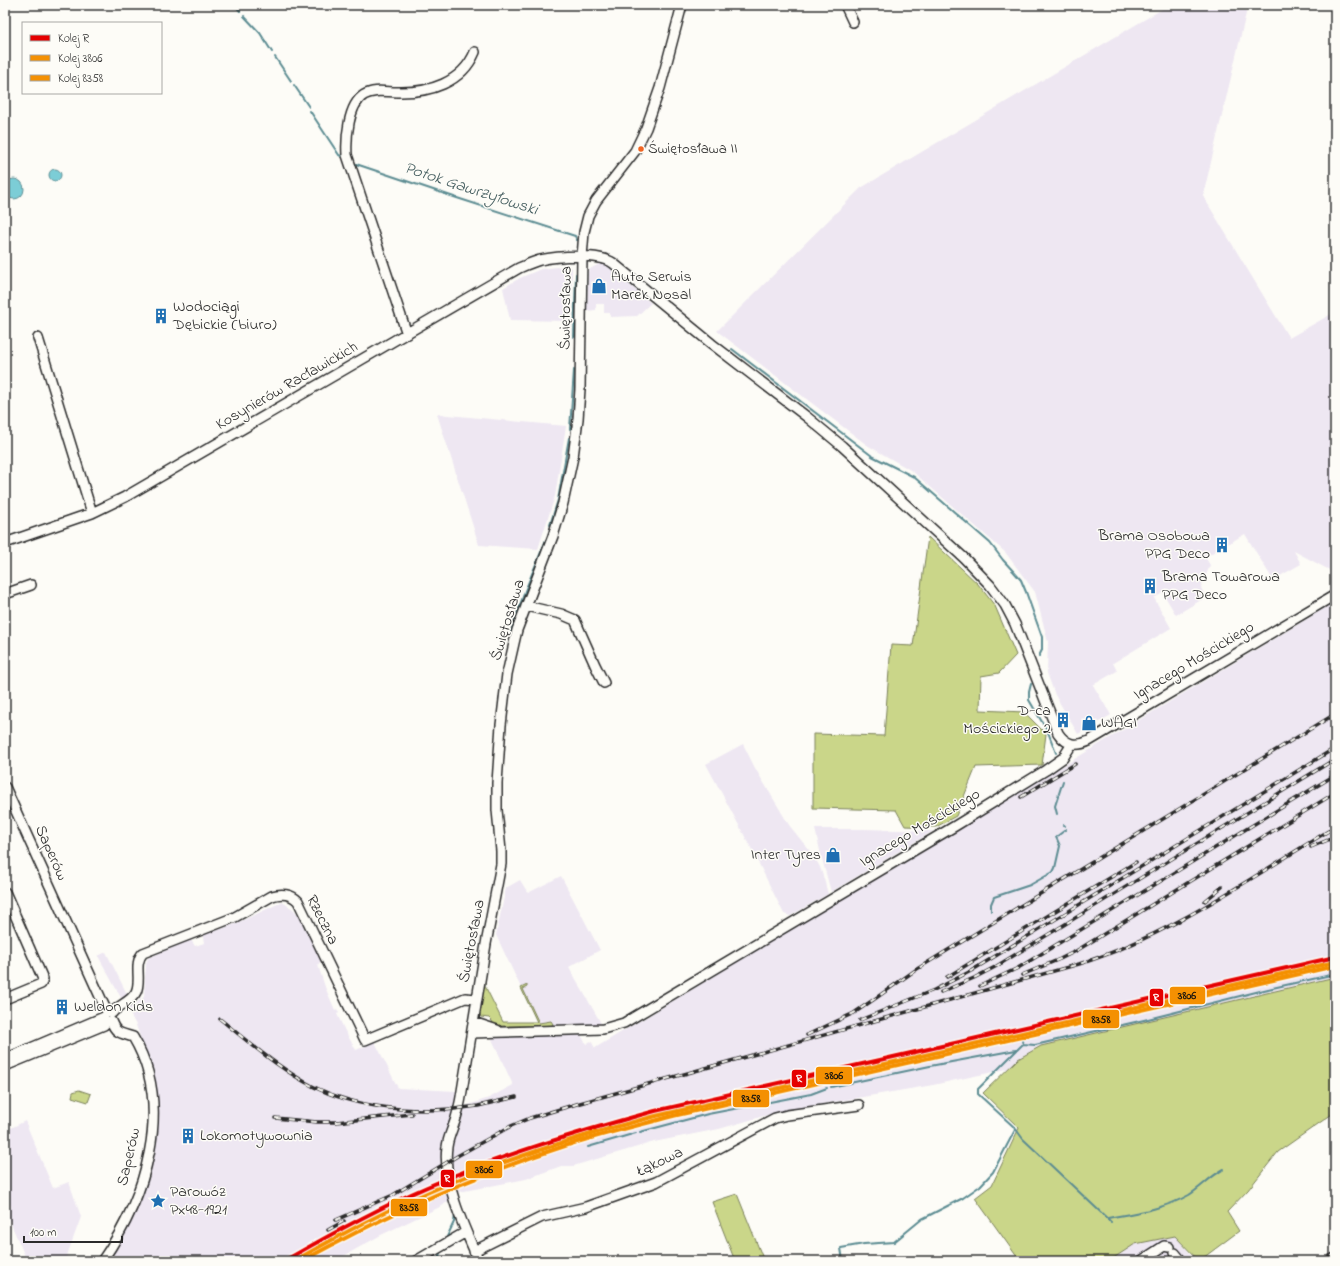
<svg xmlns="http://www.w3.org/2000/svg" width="1340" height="1266" font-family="'Indie Flower',sans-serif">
<rect width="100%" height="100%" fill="#fdfcf7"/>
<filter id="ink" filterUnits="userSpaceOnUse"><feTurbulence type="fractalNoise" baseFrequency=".025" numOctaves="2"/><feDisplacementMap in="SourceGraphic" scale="8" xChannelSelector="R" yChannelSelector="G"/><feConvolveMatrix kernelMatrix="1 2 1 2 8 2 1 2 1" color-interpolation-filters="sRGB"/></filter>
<g filter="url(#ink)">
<path fill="#eee7f2" d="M 1169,5 L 1248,5 L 1203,196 L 1289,338 L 1335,312 L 1335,573 L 1294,551 L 1301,564 L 1273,580 L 1245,534 L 1205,557 L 1210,565 L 1201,588 L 1206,597 L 1176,615 L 1163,593 L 1154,598 L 1171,628 L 1113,663 L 1117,671 L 1093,685 L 1111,715 L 1078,734 L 1055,695 L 1047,673 L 1048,642 L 1035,592 L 1005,552 L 912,471 L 867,445 L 717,331 L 861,188 Z
M 599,264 L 604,264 L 607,266 L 651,303 L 637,316 L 610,317 L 610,313 L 604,313 L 604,304 L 596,304 L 596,310 L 587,311 L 588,272 L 590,269 Z
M 565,266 L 572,268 L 571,321 L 510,320 L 503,288 L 520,278 L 541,269 Z
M 437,414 L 566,426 L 555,496 L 538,549 L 479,545 Z
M 1335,602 L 1335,990 L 1181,1031 L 933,1085 L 781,1111 L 719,1129 L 654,1142 L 573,1166 L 561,1166 L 526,1179 L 459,1192 L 442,1206 L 381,1235 L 335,1261 L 106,1261 L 150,1166 L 151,1068 L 136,1025 L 98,956 L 106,952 L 133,1006 L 144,997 L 146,963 L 148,958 L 191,940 L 195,946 L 204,943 L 203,937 L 204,935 L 235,924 L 282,902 L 293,909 L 302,919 L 322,959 L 318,965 L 325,987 L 335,1010 L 337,1009 L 339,1013 L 337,1014 L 345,1031 L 356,1050 L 375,1042 L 398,1088 L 456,1091 L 467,1094 L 465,1106 L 489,1098 L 513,1085 L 491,1037 L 581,1035 L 586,1044 L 591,1041 L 595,1048 Z
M 743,744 L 755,768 L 789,825 L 813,855 L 820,867 L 824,879 L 828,894 L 790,916 L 784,914 L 750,846 L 706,764 Z
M 815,829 L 863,829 L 933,831 L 831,892 L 821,855 Z
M 561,876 L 600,950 L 569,967 L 602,1025 L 539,1026 L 496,935 L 506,888 L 520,880 L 528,893 Z
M 25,1121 L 53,1188 L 69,1182 L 81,1217 L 65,1261 L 27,1261 L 5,1210 L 11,1207 L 5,1194 L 5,1131 Z
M 1176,1236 L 1196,1261 L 1109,1261 L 1135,1244 Z"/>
<path fill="#cad689" stroke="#7a805a" d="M 928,537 L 978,584 L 995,606 L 1016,655 L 999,673 L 981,676 L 980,710 L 1024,712 L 1046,734 L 1042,765 L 976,767 L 956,816 L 936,827 L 905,826 L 896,810 L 813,808 L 813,734 L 884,736 L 891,645 L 913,646 Z
M 1335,977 L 1335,1112 L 1278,1152 L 1248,1190 L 1227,1212 L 1239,1231 L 1199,1261 L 1175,1236 L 1135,1244 L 1109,1261 L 1020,1261 L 975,1198 L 992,1185 L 1019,1128 L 983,1093 L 1018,1059 L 1041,1046 Z
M 483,982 L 485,982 L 485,986 L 503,1022 L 537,1022 L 521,988 L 527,985 L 527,987 L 523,989 L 539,1023 L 551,1021 L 553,1024 L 552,1026 L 501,1026 L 493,1024 L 492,1021 L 489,1018 L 481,1017 L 479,1013 Z
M 79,1090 L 91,1094 L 88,1102 L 72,1097 L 73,1092 Z
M 737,1194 L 764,1261 L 735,1261 L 712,1202 Z"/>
<path fill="#7ccdd6" stroke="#5c8c92" d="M49 175a6 6 0 1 1 12 0a6 6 0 1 1-12 0Z
M4 189a10 10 0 1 1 20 0a10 10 0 1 1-20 0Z"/>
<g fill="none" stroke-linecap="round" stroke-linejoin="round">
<path stroke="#5c8c92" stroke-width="2" d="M 235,5 L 240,11
M 244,16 L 260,33 L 272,52
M 275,57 L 291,81
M 294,85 L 309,107
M 310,111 L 339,155 L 343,157
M 356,164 L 457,198 L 575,236 L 577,240
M 574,337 L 576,274
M 732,349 L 872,456 L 914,477 L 990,543 L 1003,560 L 1014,572 L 1021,580 L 1026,592 L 1042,637 L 1042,650 L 1039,656
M 570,429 L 574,370
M 550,525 L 558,500 L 569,438
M 510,634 L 525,591 L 546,540
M 1031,684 L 1029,692 L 1029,700 L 1048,732 L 1056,753
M 1057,814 L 1055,806 L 1063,781
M 1064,825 L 1065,826
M 991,911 L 991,904 L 994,897 L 1030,885 L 1053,872 L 1055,868 L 1060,846 L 1056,837 L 1064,831 L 1066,829
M 1023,1044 L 1035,1045 L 1144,1020 L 1268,989 L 1335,974
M 831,1087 L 930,1066 L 1016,1050
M 1015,1128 L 1023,1139 L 1111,1222
M 640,1132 L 708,1114 L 811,1094 L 827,1088
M 588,1147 L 636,1133
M 1108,1218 C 1135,1213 1164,1209 1189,1195 C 1201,1187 1211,1176 1224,1169
M 446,1239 L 454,1222 L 455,1215
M 438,1261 L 440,1253
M 843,1261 L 841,1248 L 864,1244 L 894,1242 L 922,1219 L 963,1198 L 980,1186 L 993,1172 L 1015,1130 L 1014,1127 L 978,1094 L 978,1089 L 1023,1044 L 1022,1041"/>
<defs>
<path id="minor" d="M 845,5 L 853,22
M 407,334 L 347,155 C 346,138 348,105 364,95 C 374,89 386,92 397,92 C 429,93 462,83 475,52
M 38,338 L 92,513
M 5,543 L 92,513 L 125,497 L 519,268 C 526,265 533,262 540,260 C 557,256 599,253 613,263 L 712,344 L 807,417 L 842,446 L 964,558 L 990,585 L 1005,605 L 1015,624 L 1058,733 C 1066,745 1076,747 1089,741 L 1335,595
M 5,594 L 31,585
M 526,606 L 561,614 L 575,620 L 595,665 L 604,683
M 5,787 L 107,1012
M 5,892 L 43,979 L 41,984 L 5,999
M 112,1013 C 119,1005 132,1001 136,992 C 142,980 133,963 143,953 L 235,917 L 272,896 C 281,893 291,894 298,901 L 365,1040 L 465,998 L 477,999
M 473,1022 L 497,1030
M 472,1033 L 603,1029 L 624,1023 L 955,826 L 1046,770 L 1063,758 L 1072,744
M 5,1059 L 104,1017
M 5,1066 L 104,1025 L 107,1021
M 474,1251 L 542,1217 L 586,1207 L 656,1182 L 775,1118 L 787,1115 L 859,1105
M 1175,1253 L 1180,1259
M 102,1261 C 145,1199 175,1107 133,1037 C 121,1033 116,1034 111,1021
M 416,1261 L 466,1232
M 479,1261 C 465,1230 442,1181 447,1147 C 448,1137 453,1128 456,1118 C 458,1111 460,1104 461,1097 L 486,944 L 501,864 L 501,851 L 497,810 L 497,783 L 501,725 L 507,674 L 517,630 L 553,536 L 563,503 L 573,457 L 578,419 L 580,389 L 582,257 L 584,232 L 588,216 L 596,201 L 635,151 L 646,128 L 660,88 L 682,5
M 1141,1261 L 1164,1246 L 1169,1247
M 1330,1261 L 1335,1258"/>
</defs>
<use href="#minor" stroke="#2b2b2b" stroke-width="12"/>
<use href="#minor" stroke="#fdfcf7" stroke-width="9"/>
<defs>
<path id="rail" d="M 1021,797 L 1075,764
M 1311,847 L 1335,837
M 1205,901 L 1222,887
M 1022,975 L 1060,959 L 1076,951 L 1335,793
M 947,977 L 1136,862
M 980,986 L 1018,968 L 1335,775
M 941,992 L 974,978 L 995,967 L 1335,759
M 220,1019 C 247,1041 275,1065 305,1082 C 346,1106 404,1113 450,1109
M 860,1020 L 934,990 L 971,971 L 1335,748
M 807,1035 L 854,1013 L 876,998 L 917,969 L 1335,714
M 446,1110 L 478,1106 L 516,1097
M 275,1118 L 317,1122 L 336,1122 L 412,1114
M 336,1220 L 393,1195 L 459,1155 L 511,1126 L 530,1118 L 580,1103 L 1079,964 C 1170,936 1253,876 1335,827
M 328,1230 L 344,1221"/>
</defs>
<use href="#rail" stroke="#2b2b2b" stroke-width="3.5"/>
<use href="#rail" stroke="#fdfcf7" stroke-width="2" stroke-dasharray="6" stroke-linecap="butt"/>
<defs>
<path id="rail-1" d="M 284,1261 C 331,1234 378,1208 427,1187 C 501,1155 578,1132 655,1111 L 1335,957"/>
<path id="rail-2" d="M 294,1261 C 338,1236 382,1212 429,1192 C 502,1160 579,1136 656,1116 L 1335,962"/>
<path id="rail-3" d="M 302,1261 C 386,1215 474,1175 565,1146 C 601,1134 637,1126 673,1116 L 1335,966"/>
</defs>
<use href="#rail-1" stroke="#fdfcf7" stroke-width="7"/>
<use href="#rail-2" stroke="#fdfcf7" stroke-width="7"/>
<use href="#rail-3" stroke="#fdfcf7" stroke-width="7"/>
<use href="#rail-1" stroke="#e50000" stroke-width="4"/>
<use href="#rail-2" stroke="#f49002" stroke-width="4"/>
<use href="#rail-3" stroke="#f49002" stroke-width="4"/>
</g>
</g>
<defs>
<symbol id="shop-bare" viewBox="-9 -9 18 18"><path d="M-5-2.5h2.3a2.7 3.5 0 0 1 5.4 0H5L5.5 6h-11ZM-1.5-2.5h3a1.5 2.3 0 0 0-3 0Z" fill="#1f6fb2" stroke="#fdfcf7" stroke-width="2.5" paint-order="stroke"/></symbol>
<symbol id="building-bare" viewBox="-9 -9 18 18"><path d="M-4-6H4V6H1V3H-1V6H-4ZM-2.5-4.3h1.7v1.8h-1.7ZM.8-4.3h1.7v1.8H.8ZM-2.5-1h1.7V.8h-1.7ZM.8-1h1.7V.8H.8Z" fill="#1f6fb2" stroke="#fdfcf7" stroke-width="2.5" paint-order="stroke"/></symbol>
<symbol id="sight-bare" viewBox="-9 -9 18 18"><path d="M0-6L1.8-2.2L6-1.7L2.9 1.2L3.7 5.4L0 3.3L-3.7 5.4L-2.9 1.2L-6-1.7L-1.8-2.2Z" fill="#1f6fb2" stroke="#fdfcf7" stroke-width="2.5" paint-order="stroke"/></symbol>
</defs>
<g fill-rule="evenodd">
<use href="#shop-bare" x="588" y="275" width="22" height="22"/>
<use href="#building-bare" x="150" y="305" width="22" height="22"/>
<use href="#building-bare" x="1211" y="534" width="22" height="22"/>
<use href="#building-bare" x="1139" y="575" width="22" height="22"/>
<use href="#building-bare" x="1052" y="709" width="22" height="22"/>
<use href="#shop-bare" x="1078" y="712" width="22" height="22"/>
<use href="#shop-bare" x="822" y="844" width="22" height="22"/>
<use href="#building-bare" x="51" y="996" width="22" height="22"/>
<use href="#building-bare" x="177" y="1125" width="22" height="22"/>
<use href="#sight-bare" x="147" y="1190" width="22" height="22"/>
</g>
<circle fill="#f26522" stroke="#fdfcf7" stroke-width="1.5" cx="641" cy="149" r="3.5"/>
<g text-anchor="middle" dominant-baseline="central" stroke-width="3" stroke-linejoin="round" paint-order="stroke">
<g font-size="15" fill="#2b2b2b" stroke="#fdfcf7" text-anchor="start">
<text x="648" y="149">Świętosława II</text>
</g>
<g font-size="16" fill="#2b2b2b" stroke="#fdfcf7" text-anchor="start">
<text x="611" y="277">Auto Serwis<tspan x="611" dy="18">Marek Nosal</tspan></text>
<text x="173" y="307">Wodociągi<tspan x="173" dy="18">Dębickie (biuro)</tspan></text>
<text x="1210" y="536" text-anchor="end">Brama Osobowa<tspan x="1210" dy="18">PPG Deco</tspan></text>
<text x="1162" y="577">Brama Towarowa<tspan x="1162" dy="18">PPG Deco</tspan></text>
<text x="1051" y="711" text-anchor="end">D-ca<tspan x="1051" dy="18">Mościckiego 2</tspan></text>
<text x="1101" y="723">WAGI</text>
<text x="821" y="855" text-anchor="end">Inter Tyres</text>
<text x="74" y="1007">Weldon Kids</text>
<text x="200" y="1136">Lokomotywownia</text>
<text x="170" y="1192">Parowóz<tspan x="170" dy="18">Px48-1921</tspan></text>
</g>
<g font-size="16" fill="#2b2b2b" stroke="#fdfcf7">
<text transform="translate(566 308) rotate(-89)">Świętosława</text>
<text transform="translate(287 386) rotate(-30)">Kosynierów Racławickich</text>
<text transform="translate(508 620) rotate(-73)">Świętosława</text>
<text transform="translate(1194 661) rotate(-31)">Ignacego Mościckiego</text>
<text transform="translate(920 828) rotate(-31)">Ignacego Mościckiego</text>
<text transform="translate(51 853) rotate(66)">Saperów</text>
<text transform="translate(322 920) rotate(63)">Rzeczna</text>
<text transform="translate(472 941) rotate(-79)">Świętosława</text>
<text transform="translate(129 1157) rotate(-77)">Saperów</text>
<text transform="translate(660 1162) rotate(-26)">Łąkowa</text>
</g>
<g font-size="17" font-style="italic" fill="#435c5e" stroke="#fdfcf7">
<text transform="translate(471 189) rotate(18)">Potok Gawrzyłowski</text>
</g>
</g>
<g stroke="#fdfcf7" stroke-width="1.5">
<rect x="1169" y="986" width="37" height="19" rx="4" fill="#f49002"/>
<rect x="1149" y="988" width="15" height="19" rx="4" fill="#e50000"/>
<rect x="1082" y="1009" width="38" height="20" rx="4" fill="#f49002"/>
<rect x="815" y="1066" width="38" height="19" rx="4" fill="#f49002"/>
<rect x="791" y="1069" width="16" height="19" rx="4" fill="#e50000"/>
<rect x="732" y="1089" width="38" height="19" rx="4" fill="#f49002"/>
<rect x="465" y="1160" width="38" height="19" rx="4" fill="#f49002"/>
<rect x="440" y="1169" width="15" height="19" rx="4" fill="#e50000"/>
<rect x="390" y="1198" width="38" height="19" rx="4" fill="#f49002"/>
</g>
<g font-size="11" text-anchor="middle" font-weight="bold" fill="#fff">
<text x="1156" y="1001">R</text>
<text x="799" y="1082">R</text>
<text x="447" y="1182">R</text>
</g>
<g font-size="11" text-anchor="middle" font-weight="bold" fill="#111">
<text x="1187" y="999">3806</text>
<text x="1101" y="1023">8358</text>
<text x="834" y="1079">3806</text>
<text x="751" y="1102">8358</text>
<text x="484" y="1173">3806</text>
<text x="409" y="1211">8358</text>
</g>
<rect width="1340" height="1266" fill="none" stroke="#fdfcf7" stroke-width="20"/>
<rect x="10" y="10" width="1320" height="1246" fill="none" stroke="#2b2b2b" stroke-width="1.5" filter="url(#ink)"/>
<rect x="22" y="22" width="140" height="72" fill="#fdfcf7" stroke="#a9a8a5"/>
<rect x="30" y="35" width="20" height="6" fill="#e50000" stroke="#a9a8a5"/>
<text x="58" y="42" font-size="12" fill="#2b2b2b">Kolej R</text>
<rect x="30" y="55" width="20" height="6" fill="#f49002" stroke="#a9a8a5"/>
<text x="58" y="62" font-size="12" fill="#2b2b2b">Kolej 3806</text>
<rect x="30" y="75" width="20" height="6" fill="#f49002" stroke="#a9a8a5"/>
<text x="58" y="82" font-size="12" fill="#2b2b2b">Kolej 8358</text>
<path d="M24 1236v6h98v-6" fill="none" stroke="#2b2b2b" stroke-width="2"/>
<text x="30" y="1236" font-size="12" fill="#2b2b2b" stroke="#fdfcf7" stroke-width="3" paint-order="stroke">100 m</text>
</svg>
